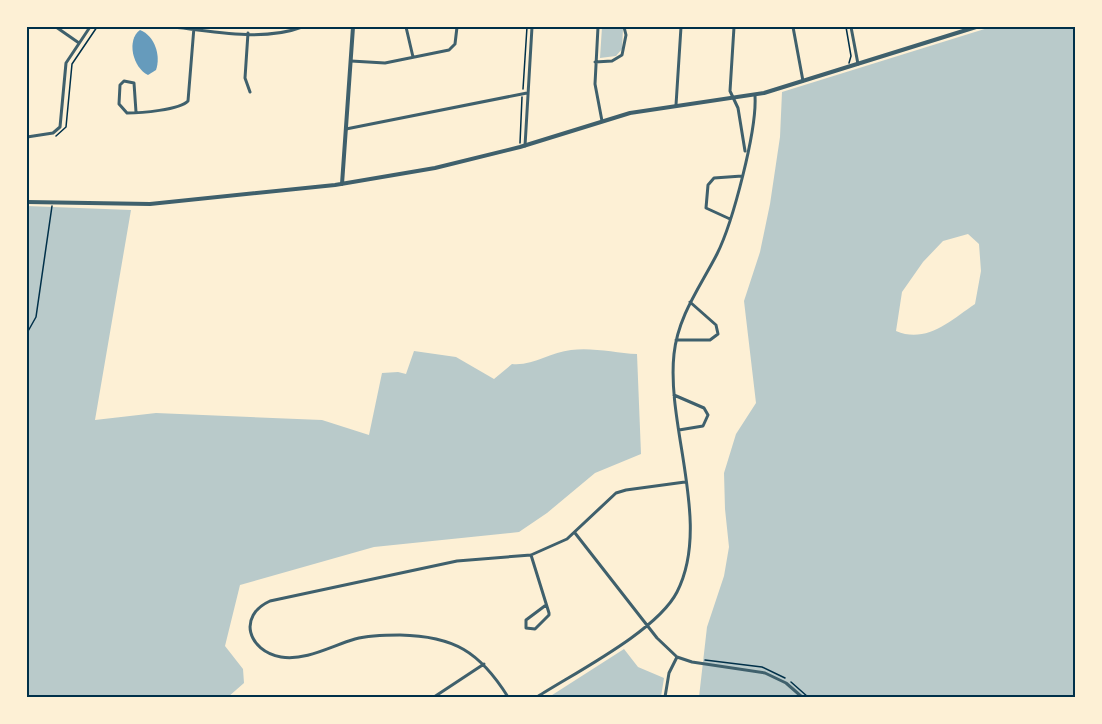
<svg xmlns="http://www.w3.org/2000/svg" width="1102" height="724" font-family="'PT Sans Narrow',sans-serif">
<rect width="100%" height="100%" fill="#fdf0d5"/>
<path fill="#b9caca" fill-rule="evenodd" d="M 602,27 L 623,29 L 622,49 L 616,56 L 600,58 Z
M 991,27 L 1075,27 L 1075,697 L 699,697 L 707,627 L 724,576 L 729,547 L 725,509 L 724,473 L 736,434 L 756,403 L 744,301 L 760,252 L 770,204 L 780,137 L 782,92 ZM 968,234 L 979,244 L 981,271 L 975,304 C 950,321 926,344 896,331 L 902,292 L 923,262 L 943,241 Z
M 27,206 L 131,210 L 95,420 L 156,413 L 322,420 L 369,435 L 382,373 L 398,372 L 406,374 L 414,351 L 456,357 L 494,379 L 512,364 C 533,366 551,352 571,350 C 592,347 616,353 637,354 L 641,454 L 595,473 L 547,513 L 519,532 L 374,547 L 240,585 L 225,646 L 243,669 L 244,683 L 228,697 L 27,697 Z
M 624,649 L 638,667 L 664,678 L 661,697 L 549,697 Z"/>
<path fill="#669bbc" d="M 140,30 C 155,36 161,56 156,70 L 148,75 C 133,68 126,40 140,30 Z"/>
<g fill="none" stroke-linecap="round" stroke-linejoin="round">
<path stroke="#003049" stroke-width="1.5" d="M 846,27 L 851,56 L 849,63
M 523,89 L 527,27
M 56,136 L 66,127 L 72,64 L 97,27
M 520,143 L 522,97
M 27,333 L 36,317 L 52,206
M 705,660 L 762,667 L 785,678
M 791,682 L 808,697"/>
<path stroke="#3f606c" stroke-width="3" d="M 56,27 L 79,43
M 173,27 C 214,31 263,42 302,27
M 406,27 L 413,57
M 598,27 L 595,84 L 602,121
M 734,27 L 730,91 L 738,108 L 745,151
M 793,27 L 803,81
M 851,27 L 858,64
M 248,33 L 245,78 L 250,92
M 351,61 L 385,63 L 449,50 L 455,44 L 457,27
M 595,62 L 612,61 L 622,55 L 626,35 L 624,27
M 676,105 L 681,27
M 136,112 L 134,83 L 124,81 L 120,85 L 119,104 L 127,113 C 140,113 180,110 188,101 L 194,27
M 346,129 L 527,93
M 27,137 L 53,133 L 60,127 L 66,63 L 90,27
M 525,146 L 532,27
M 730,219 L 706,208 L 708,185 L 714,178 L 742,176
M 676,340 L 710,340 L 718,334 L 716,325 L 690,302
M 674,395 L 704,408 L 708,415 L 703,426 L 679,430
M 575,533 L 657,638 L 677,657 L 692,662 L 765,673 L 786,683 L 802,697
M 531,555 L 549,613 L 549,615 L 535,629 L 526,628 L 526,620 L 546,605
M 434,697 L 484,664
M 508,697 C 480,652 454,636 400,635 C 385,635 370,635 355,639 C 331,646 306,661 281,657 C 248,651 237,616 270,601 L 457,561 L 531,555 L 567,539 L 616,493 L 626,490 L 685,482
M 537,697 C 576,672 657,631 677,592 C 712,524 666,427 674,354 C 678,316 700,287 717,254 C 733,222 757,130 755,96
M 665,697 L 669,673 L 677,657"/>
<path stroke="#3f606c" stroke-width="4" d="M 342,184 L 353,27
M 27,202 L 150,204 L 335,185 L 435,168 L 520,147 L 630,113 L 764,93 L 976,27"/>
</g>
<rect width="1102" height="724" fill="none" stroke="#fdf0d5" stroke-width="57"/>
<rect x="28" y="28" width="1046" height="668" fill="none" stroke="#003049" stroke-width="2"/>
</svg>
